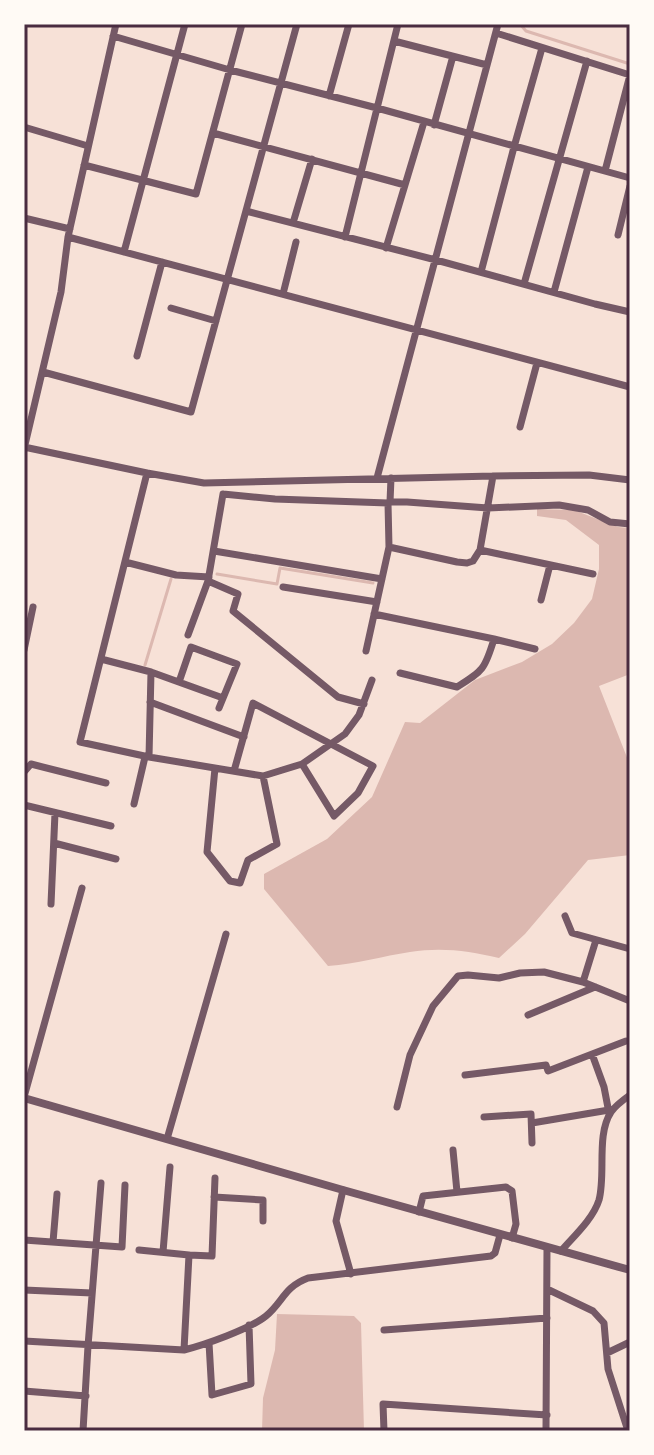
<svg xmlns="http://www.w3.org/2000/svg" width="654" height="1455" font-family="'Alegreya Sans',sans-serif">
<rect width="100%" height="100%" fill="#f7e1d7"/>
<path fill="#dcb8b0" d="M 537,509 L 574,510 L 618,527 L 630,528 L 630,674 L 599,686 L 630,765 L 630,855 L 588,860 L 525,934 L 499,958 C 469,951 442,947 410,952 C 383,956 357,964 328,966 L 264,889 L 264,874 L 327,839 L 372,797 L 405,722 L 420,723 L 475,680 L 522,662 L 552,644 L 574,623 L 592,599 L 599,569 L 599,545 L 566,520 L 537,516 Z
M 277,1314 L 354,1316 L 361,1323 L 364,1431 L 262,1431 L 263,1398 L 275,1350 Z"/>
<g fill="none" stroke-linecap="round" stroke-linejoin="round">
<path stroke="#dcb8b0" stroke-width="3" d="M 520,24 L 526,31 L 630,64
M 217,574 L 277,584 L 280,568 L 373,583
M 145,665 L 171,579
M 24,761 L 25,761"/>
<path stroke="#755966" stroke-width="7" d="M 496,33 L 630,75
M 113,36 L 230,70 L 377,108 L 630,178
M 394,41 L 487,65
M 329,96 L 349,24
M 434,125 L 453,56
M 24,127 L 88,146
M 213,133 L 405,185
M 84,165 L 196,194 L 242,24
M 605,171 L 630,75
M 246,211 L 436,260 L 595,304 L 630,312
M 24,218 L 70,229
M 293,223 L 312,159
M 618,235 L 630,186
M 68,237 L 630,387
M 345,237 L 398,24
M 386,248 L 424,122
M 124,252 L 185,24
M 481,272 L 514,147 L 542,48
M 524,284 L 587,61
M 554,292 L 588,167
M 283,294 L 296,242
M 171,308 L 216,321
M 137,356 L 162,262
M 43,372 L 191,412 L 297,24
M 520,427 L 537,363
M 24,447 L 147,473 L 204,483 L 493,476 L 589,475 L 630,480
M 24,449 L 61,292 L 68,237 L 116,24
M 147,473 L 80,742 L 149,757 L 263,776 L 302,764 L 345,734 L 359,715 L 372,680
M 377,478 L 498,24
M 223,494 L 275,499 L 388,503
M 390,502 L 407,502 L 488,508 L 559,505 L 588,510 L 610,522 L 630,524
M 389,547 L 457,562 L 467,563 L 473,561 L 480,550 L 493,476
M 480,550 L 593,574
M 214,551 L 382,579
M 125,562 L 176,575 L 209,577
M 208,581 L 238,594 L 233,611 L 338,697 L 364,704
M 283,587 L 377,602
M 541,600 L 550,565
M 374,614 L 494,639 C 485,669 483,671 457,687 L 400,673
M 188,635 L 208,581 L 223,494
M 494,639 L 535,649
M 24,650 L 33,607
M 366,651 L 389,547 L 388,503 L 390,502 L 391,478
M 101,659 L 151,672 L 223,698
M 179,682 L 191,647 L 237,664 L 219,708
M 150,702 L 244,737
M 149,757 L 151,672
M 215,768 L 207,852 L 230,881 L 240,883 L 248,860 L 277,844 L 263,776
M 234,771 L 253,703 L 373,766 L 358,793 L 334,816 L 302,764
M 24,772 L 31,764 L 106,783
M 134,804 L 145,757
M 24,805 L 111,826
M 54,843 L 116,859
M 51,904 L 55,813
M 565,916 L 572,933 L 630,949
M 583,982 L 596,940
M 528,1015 L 595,987
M 592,1054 L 604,1087 L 609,1113
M 465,1075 L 546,1065 L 548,1071 L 626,1041
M 24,1097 L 82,888
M 397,1107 L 410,1055 L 433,1006 L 458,976 L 468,975 L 499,978 L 520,973 L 544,972 L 583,982 L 630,1001
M 484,1117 L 531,1114 L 532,1143
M 532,1123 L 609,1110
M 167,1139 L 226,934
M 453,1150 L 457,1192
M 343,1190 L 336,1221 L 351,1274
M 214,1197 L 263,1200 L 263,1221
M 419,1212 L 423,1196 L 506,1187 L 512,1191 L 516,1224 L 512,1238
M 24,1240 L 122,1247 L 125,1185
M 53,1242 L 57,1194
M 139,1250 L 189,1255
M 561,1251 C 574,1236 593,1219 599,1200 C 606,1174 596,1135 611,1112 C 616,1105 623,1100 630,1095
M 163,1252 L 170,1167
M 547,1289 L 593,1311 L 604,1323 L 608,1369 L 628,1431
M 24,1290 L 92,1293
M 384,1330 L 547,1318
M 24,1341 L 184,1350 C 204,1345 250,1329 266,1316 C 283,1302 284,1287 308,1278 L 491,1256 L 495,1253 L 500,1235
M 209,1343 L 212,1395 L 251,1384 L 249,1325
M 184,1350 L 189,1255 L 212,1256 L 215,1178
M 607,1353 L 630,1342
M 24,1391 L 86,1396
M 83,1431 L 88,1346 L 101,1183
M 384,1431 L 383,1404 L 547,1415
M 546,1431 L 547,1248"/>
<path stroke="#755966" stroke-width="8" d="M 24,1098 L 343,1190 L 630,1270"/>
</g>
<rect width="654" height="1455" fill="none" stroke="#fffaf5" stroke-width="52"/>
<rect x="26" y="26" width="602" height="1403" fill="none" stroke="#4a2c40" stroke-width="3"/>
</svg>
